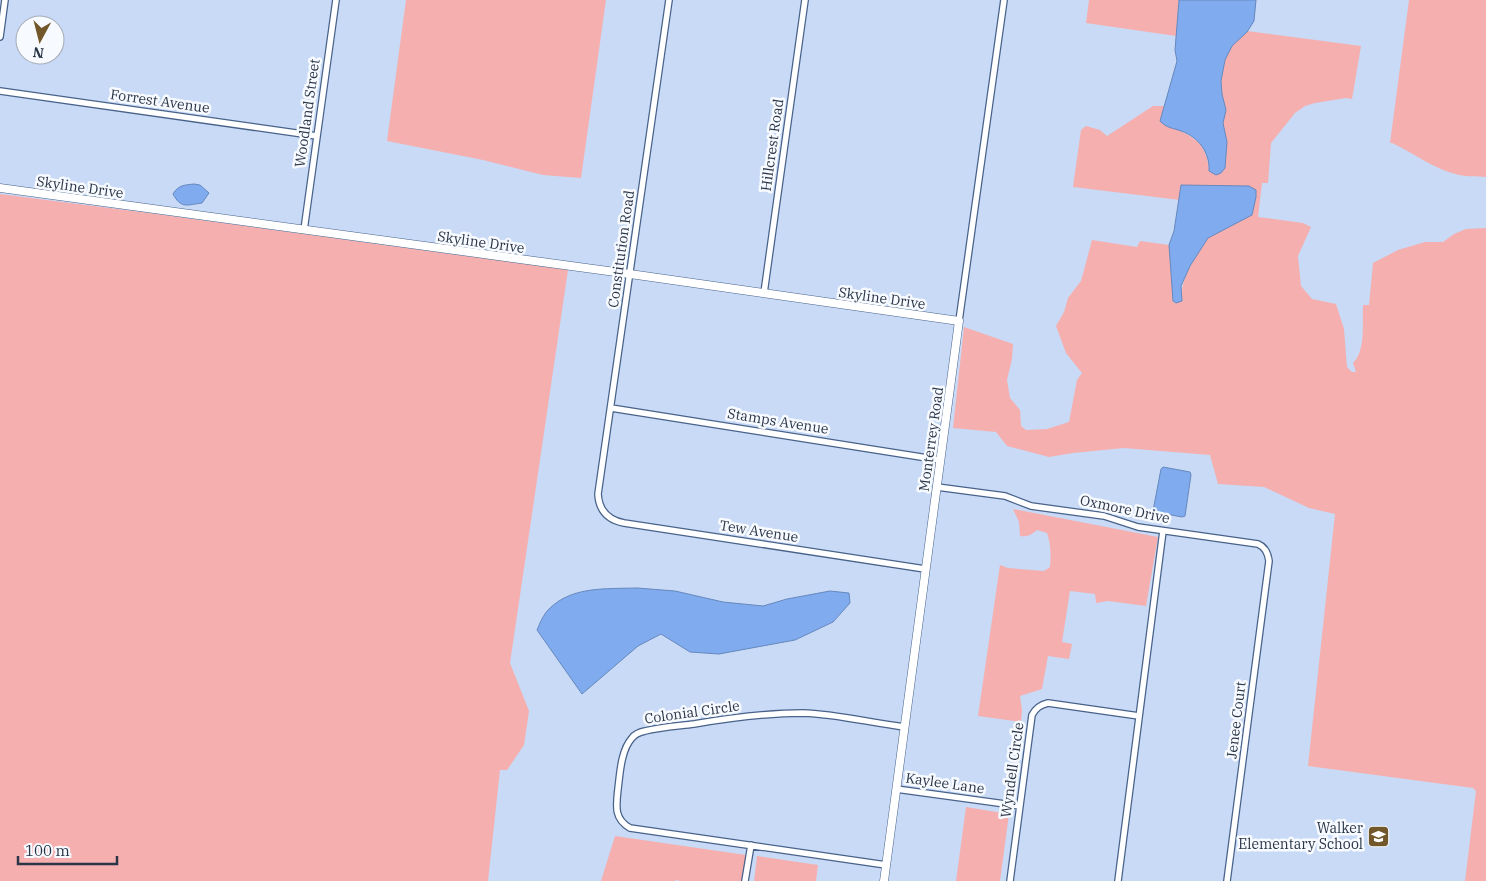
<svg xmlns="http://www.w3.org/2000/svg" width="1486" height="881" font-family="'IBM Plex Serif',serif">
<rect width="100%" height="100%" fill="#c8daf6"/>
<path fill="#f6afaf" d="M 406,0 L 606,0 L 581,178 L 543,175 L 483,160 L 387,141 Z
M 1089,0 L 1179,0 L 1176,36 L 1086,23 Z
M 1409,0 L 1486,0 L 1486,177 C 1477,176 1467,177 1459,175 C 1435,170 1414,153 1392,143 L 1390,143 Z
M 1247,31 L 1361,46 L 1352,99 L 1346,98 L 1315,103 L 1305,106 L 1295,113 L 1271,143 L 1268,183 L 1262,183 L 1258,217 L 1303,223 L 1311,227 L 1298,256 L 1301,286 L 1312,299 L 1336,304 L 1344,329 L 1347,367 L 1352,372 L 1356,372 L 1353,363 C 1366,350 1362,323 1363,305 L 1369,305 L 1373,263 L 1398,250 L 1425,242 L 1443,242 L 1454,234 L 1466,229 L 1486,228 L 1486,881 L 1465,881 L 1476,791 L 1473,788 L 1308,766 L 1335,514 L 1309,508 L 1264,487 L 1218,484 L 1210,455 L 1124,448 L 1073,453 L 1049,457 L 1007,446 L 996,432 L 953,428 L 964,327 L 1013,344 L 1012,359 L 1007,380 L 1010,398 L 1020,410 L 1021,426 L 1026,430 L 1047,429 L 1069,422 L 1077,380 L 1082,373 L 1066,353 L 1056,326 L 1064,312 L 1068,298 L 1081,281 L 1092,240 L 1137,247 L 1140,241 L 1169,245 L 1173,301 L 1174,303 L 1182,301 C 1179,278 1196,257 1208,238 L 1181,186 L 1180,200 L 1073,187 L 1081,130 L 1086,126 L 1100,130 L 1107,136 L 1153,106 L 1165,106 L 1160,121 C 1186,136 1205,135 1209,169 L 1221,173 L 1225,167 L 1227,142 L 1223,123 L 1226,110 L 1222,94 L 1221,81 L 1225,60 L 1232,46 Z
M 0,194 L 164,215 L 568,270 L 510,663 L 529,711 L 524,745 L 507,770 L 500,770 L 488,881 L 0,881 Z
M 1013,509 L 1158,537 L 1146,606 L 1108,601 L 1096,603 L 1095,594 L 1070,591 L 1062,642 L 1072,644 L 1069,659 L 1048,656 L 1042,689 L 1020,696 L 1022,710 L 1021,722 L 978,716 L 1000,565 L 1008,568 L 1044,571 L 1050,567 C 1051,555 1051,545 1047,533 L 1037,530 C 1031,535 1028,537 1020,536 L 1019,522 Z
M 966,807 L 1009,814 L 1000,881 L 956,881 Z
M 615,836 L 746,855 L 742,881 L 679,881 L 678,880 L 674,881 L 601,881 Z
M 757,856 L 818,865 L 816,881 L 754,881 Z"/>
<path fill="#80abef" stroke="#6688bd" d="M 1179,0 L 1256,0 L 1254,21 L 1247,32 L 1232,46 L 1225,60 L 1221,81 L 1222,94 L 1226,110 L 1223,123 L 1227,142 L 1225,168 L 1221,173 L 1216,175 L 1209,171 C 1210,153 1199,137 1181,131 C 1173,128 1166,128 1160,121 L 1177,61 L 1175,50 Z
M 194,184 L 200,185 L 209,193 L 202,203 C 187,205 181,209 173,194 C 178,185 185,185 194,184 Z
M 1181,185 L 1249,186 L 1256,190 L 1256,197 L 1252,215 L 1208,238 L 1190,266 L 1181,286 L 1182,301 L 1176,303 L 1173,301 L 1169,245 L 1174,231 Z
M 1163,467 L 1190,472 L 1191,475 L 1185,516 L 1182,517 L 1156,512 L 1153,511 L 1161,469 Z
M 637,588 L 675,591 L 723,602 L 763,606 L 787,599 L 830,591 L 849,593 L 850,603 L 833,622 L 795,640 L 719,654 L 690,652 L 661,634 L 638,646 L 582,694 L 537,630 C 540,623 543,615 549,609 C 572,586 606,589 637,588 Z"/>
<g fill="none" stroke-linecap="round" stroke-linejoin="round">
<defs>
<path id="street" d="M 669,0 L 598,494 C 599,511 608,520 624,523 L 925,569
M 0,37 L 5,0
M 0,91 L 317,136
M 304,230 L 336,0
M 764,293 L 805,0
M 959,321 L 1004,0
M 611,408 L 940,460
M 937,487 L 1005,496 L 1031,506 L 1104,516 L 1138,527 L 1258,544 C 1265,547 1268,553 1269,561 L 1227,881
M 896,789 L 1020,806
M 886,865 L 630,828 C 614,819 616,806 618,789 C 620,773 621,750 632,738 C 635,734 640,732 645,731 C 660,727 678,726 694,724 C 730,718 767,713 803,713 C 837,714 871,723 905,727
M 745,881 L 751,845
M 1010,881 L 1032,715 C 1036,708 1040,705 1048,703 L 1139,716
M 1118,881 L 1163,531"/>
<path id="secondary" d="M 0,188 L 630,274 L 959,321 L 884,881"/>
</defs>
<use href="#street" stroke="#48628a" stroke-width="8"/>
<use href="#secondary" stroke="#48628a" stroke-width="9"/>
<use href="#street" stroke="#fff" stroke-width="5.5"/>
<use href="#secondary" stroke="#fff" stroke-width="8"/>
</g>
<defs>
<symbol id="school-square" viewBox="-11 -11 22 22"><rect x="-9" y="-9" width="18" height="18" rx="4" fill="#715729" stroke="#f7faff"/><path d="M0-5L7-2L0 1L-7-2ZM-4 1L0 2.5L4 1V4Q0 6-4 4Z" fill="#fff"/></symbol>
</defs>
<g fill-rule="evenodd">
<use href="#school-square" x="1366" y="824" width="25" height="25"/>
</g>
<g text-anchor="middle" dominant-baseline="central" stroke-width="5" stroke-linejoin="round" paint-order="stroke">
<g font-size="14" fill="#2a3648" stroke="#f7faff">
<text transform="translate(160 101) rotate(8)">Forrest Avenue</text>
<text transform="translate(307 113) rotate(-82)">Woodland Street</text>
<text transform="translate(772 145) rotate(-82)">Hillcrest Road</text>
<text transform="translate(80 187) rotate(8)">Skyline Drive</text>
<text transform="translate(481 242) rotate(8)">Skyline Drive</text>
<text transform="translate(621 249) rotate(-82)">Constitution Road</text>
<text transform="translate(882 298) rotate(8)">Skyline Drive</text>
<text transform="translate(778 421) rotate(9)">Stamps Avenue</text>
<text transform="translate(931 439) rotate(-82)">Monterrey Road</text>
<text transform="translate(1125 509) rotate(12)">Oxmore Drive</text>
<text transform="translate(759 531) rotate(9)">Tew Avenue</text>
<text transform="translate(692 712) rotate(-8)">Colonial Circle</text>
<text transform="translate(1236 720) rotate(-83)">Jenee Court</text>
<text transform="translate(1012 770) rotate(-82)">Wyndell Circle</text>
<text transform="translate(945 783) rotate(8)">Kaylee Lane</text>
</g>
<g font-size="14" fill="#2a3648" stroke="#f7faff" text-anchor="end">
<text x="1363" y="828">Walker<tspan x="1363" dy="16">Elementary School</tspan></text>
</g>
</g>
<g transform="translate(40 40) rotate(187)"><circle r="24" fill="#f7faff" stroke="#a5acb6"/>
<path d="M0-4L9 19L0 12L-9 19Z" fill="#715729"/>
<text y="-8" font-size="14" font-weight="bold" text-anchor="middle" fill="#2a3648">N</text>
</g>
<path d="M18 856v8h99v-8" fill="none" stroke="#2a3648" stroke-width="2.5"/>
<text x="25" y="856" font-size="15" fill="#2a3648" stroke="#f7faff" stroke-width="4" paint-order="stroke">100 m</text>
</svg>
